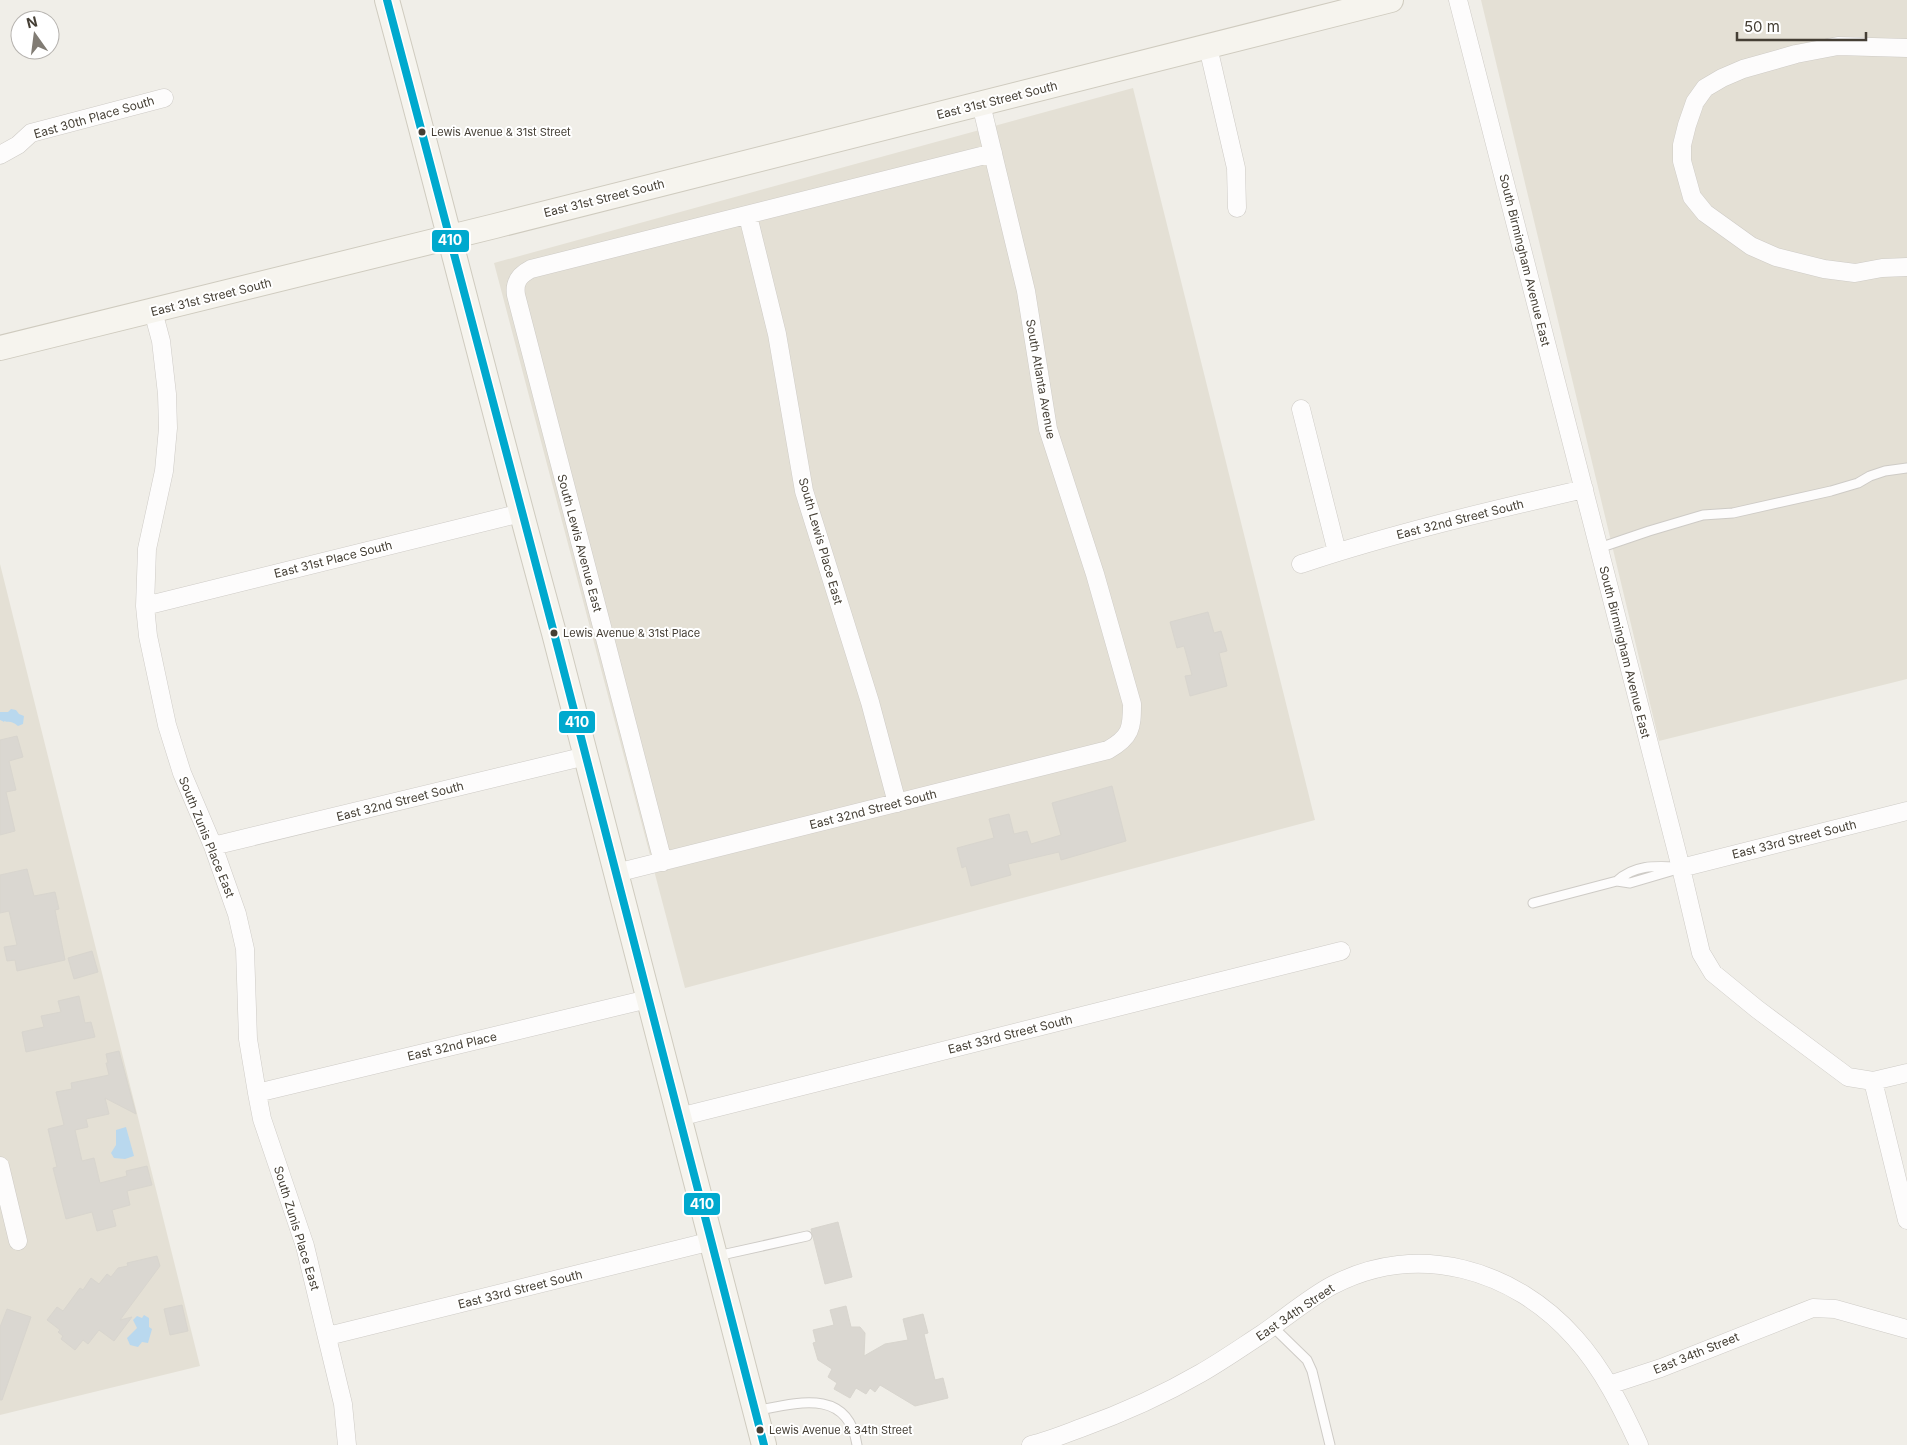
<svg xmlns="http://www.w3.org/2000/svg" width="1907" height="1445" font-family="Inter,sans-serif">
<rect width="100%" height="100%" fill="#f0eee8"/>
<path fill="#e4e0d5" d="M 1481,0 L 1907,0 L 1907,679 L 1659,741 Z
M 1133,88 L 1315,820 L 685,988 L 494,263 Z
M 0,564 L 200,1366 L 0,1415 Z"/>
<path fill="#b9d8ee" d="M 11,709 L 16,710 L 19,714 L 24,716 L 23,724 L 18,726 C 11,719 6,724 0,720 L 0,712 L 8,712 Z
M 126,1127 L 134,1156 L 125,1159 L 114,1158 L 111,1153 L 116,1145 L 116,1130 Z
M 144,1315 L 149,1318 L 149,1327 L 152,1329 L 148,1343 L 142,1342 L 138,1347 L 130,1345 L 127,1338 L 137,1328 L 133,1320 L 137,1316 L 142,1318 Z"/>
<path fill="#dad7d1" stroke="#d8d5ce" d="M 1208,612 L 1214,633 L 1221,631 L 1227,651 L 1219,653 L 1227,686 L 1190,696 L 1185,676 L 1192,675 L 1184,646 L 1177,648 L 1170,622 Z
M 17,736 L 23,757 L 9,761 L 16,790 L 6,792 L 15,831 L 0,835 L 0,740 Z
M 1112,786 L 1126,841 L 1061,860 L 1059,852 L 1008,864 L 1011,875 L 971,886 L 966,866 L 962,868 L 957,848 L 994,838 L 989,819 L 1009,814 L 1014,834 L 1027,831 L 1031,844 L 1061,835 L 1052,803 Z
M 27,869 L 34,896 L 55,892 L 59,909 L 55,910 L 65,960 L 17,971 L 15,960 L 7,961 L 4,947 L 17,945 L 9,911 L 0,913 L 0,875 Z
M 92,951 L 98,972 L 74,979 L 68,958 Z
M 79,996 L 85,1023 L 91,1022 L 95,1037 L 26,1052 L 22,1032 L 44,1027 L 41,1016 L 61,1012 L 58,1001 Z
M 119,1051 L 136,1114 L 105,1098 L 109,1114 L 86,1119 L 88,1127 L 75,1130 L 82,1161 L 94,1158 L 100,1183 L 127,1176 L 126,1171 L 147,1166 L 152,1185 L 127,1191 L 130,1205 L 112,1210 L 116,1226 L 97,1231 L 92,1212 L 66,1219 L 53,1168 L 57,1167 L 48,1129 L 64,1125 L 56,1092 L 72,1089 L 71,1083 L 109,1075 L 106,1063 L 108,1063 L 106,1054 Z
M 838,1222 L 852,1277 L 825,1284 L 811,1229 Z
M 157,1256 L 160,1266 L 120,1320 L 132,1317 L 114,1341 L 99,1330 L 88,1344 L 83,1340 L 75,1350 L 61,1339 L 63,1336 L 58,1332 L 60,1330 L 47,1320 L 57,1307 L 63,1311 L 80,1288 L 83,1290 L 91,1278 L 99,1284 L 107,1274 L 111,1277 L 118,1268 L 128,1266 L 127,1263 Z
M 182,1305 L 188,1331 L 170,1335 L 164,1309 Z
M 846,1306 L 851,1327 L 860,1327 L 865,1333 L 864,1356 L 885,1344 L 908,1340 L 903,1319 L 923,1314 L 928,1333 L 924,1334 L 935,1380 L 943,1378 L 948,1398 L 915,1406 L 880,1385 L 875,1392 L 870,1388 L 866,1394 L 856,1388 L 850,1398 L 834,1389 L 837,1383 L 828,1377 L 832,1369 L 818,1360 L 813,1343 L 816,1342 L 813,1330 L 834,1325 L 830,1310 Z
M 7,1309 L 31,1317 L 2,1400 L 0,1400 L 0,1327 Z"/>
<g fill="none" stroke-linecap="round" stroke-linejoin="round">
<defs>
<path id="lane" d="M 1599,548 L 1649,531 L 1703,515 L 1733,513 L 1831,491 L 1858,483 L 1870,476 L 1885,471 L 1907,468
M 1617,881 C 1634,865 1654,866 1676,867
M 1533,903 L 1617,881 L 1630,883 L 1681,868
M 717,1256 L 807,1236
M 1273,1327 L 1307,1360 L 1312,1371 L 1330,1445
M 755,1411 C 796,1403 848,1387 857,1445"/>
<path id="street" d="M 1458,0 L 1681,868 L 1701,953 L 1713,973 L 1757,1009 L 1848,1077 L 1873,1081 L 1907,1220
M 1208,47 L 1236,168 L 1237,208
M 1907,48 L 1838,46 L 1796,54 L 1743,69 L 1722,78 L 1705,88 L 1695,102 L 1687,125 L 1682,145 L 1682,161 L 1692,197 L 1705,213 L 1751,246 L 1776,257 L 1824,269 L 1855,273 L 1882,268 L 1907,267
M 0,155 L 18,145 L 31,133 L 164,98
M 748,216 L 777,334 L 804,491 L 870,702 L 897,803
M 153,311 L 161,341 L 167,394 L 168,428 L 164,471 L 147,549 L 145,606 L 148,636 L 167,725 L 182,773 L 213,846 L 237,914 L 245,949 L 248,1039 L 257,1093 L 262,1119 L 305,1246 L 343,1404 L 347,1445
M 1301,409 L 1337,552
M 1301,564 C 1394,533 1489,511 1584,489
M 145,606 L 521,513
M 213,846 L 586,756
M 663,862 L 516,295 C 514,282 519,275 531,269 L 993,153
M 1681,868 L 1907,811
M 616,873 L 1108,750 C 1131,737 1132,728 1132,704 L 1095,574 L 1048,429 L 1026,291 L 981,104
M 1873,1081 L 1907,1073
M 257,1093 L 648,999
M 679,1117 L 1341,951
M 0,1166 L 18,1241
M 328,1336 L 712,1241
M 1609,1385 L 1661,1368 L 1813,1308 L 1835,1309 L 1907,1329
M 1031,1445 C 1048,1441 1065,1434 1081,1428 C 1123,1413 1163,1395 1201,1373 C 1222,1361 1242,1347 1262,1334 C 1284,1319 1310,1297 1333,1285 C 1418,1241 1514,1269 1575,1338 C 1603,1369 1622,1408 1639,1445"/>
<path id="secondary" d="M 387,0 C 444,211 496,423 554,633 L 764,1445
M 0,348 L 495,226 L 1391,0"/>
</defs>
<use href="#lane" stroke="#cecbc6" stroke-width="11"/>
<use href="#street" stroke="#cecbc6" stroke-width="19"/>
<use href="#secondary" stroke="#cfcbbf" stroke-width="26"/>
<use href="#lane" stroke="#fdfcfc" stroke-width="9"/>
<use href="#street" stroke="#fdfcfc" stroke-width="18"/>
<use href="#secondary" stroke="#f6f4ee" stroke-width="24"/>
<defs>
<path id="bus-1" d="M 387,0 L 554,633 L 764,1445"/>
</defs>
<use href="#bus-1" stroke="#fff" stroke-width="11"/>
<use href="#bus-1" stroke="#00a9ce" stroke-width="8"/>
</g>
<g fill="#453f35" stroke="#fff" stroke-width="2">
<circle cx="422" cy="132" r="4.5"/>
<circle cx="554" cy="633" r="4.5"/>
<circle cx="760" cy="1430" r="4.5"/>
</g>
<g text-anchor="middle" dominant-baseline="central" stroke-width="4" stroke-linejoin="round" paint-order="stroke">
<g font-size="11" fill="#453f35" stroke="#fff" text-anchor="start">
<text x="431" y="132">Lewis Avenue &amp; 31st Street</text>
<text x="563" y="633">Lewis Avenue &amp; 31st Place</text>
<text x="769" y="1430">Lewis Avenue &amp; 34th Street</text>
</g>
<g font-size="12" fill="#453f35" stroke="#fff">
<text transform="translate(997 100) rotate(-14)">East 31st Street South</text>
<text transform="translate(94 117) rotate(-16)">East 30th Place South</text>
<text transform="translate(604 198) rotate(-14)">East 31st Street South</text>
<text transform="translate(1525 260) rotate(76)">South Birmingham Avenue East</text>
<text transform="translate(211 297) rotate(-14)">East 31st Street South</text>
<text transform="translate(1041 379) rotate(80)">South Atlanta Avenue</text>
<text transform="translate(1460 519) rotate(-14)">East 32nd Street South</text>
<text transform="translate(821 541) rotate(74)">South Lewis Place East</text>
<text transform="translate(580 543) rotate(75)">South Lewis Avenue East</text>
<text transform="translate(333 559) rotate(-14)">East 31st Place South</text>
<text transform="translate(1625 652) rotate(76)">South Birmingham Avenue East</text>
<text transform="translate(400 801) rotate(-14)">East 32nd Street South</text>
<text transform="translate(873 809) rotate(-14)">East 32nd Street South</text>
<text transform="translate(207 837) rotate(68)">South Zunis Place East</text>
<text transform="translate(1794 839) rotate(-14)">East 33rd Street South</text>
<text transform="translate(1010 1034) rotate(-14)">East 33rd Street South</text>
<text transform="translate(452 1046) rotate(-13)">East 32nd Place</text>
<text transform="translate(297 1228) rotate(73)">South Zunis Place East</text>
<text transform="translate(520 1289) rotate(-14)">East 33rd Street South</text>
<text transform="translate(1295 1312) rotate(-34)">East 34th Street</text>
<text transform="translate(1696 1353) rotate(-22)">East 34th Street</text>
</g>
</g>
<g stroke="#fff" stroke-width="2">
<rect x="431" y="229" width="39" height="24" rx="5" fill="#00a9ce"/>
<rect x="558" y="710" width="38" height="24" rx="5" fill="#00a9ce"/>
<rect x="683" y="1192" width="38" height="24" rx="5" fill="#00a9ce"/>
</g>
<g font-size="14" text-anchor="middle" font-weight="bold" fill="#fff">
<text x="450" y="245">410</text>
<text x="577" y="727">410</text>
<text x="702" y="1209">410</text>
</g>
<g transform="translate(35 35) rotate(346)"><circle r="24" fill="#ffffff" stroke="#b5b2ae"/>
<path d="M0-4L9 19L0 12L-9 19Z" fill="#817c74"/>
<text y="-8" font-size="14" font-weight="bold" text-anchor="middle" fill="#453f35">N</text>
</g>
<path d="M1737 32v8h129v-8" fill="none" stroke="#453f35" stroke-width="2.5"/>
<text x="1744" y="32" font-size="15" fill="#453f35" stroke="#ffffff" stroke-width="4" paint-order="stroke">50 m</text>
</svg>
